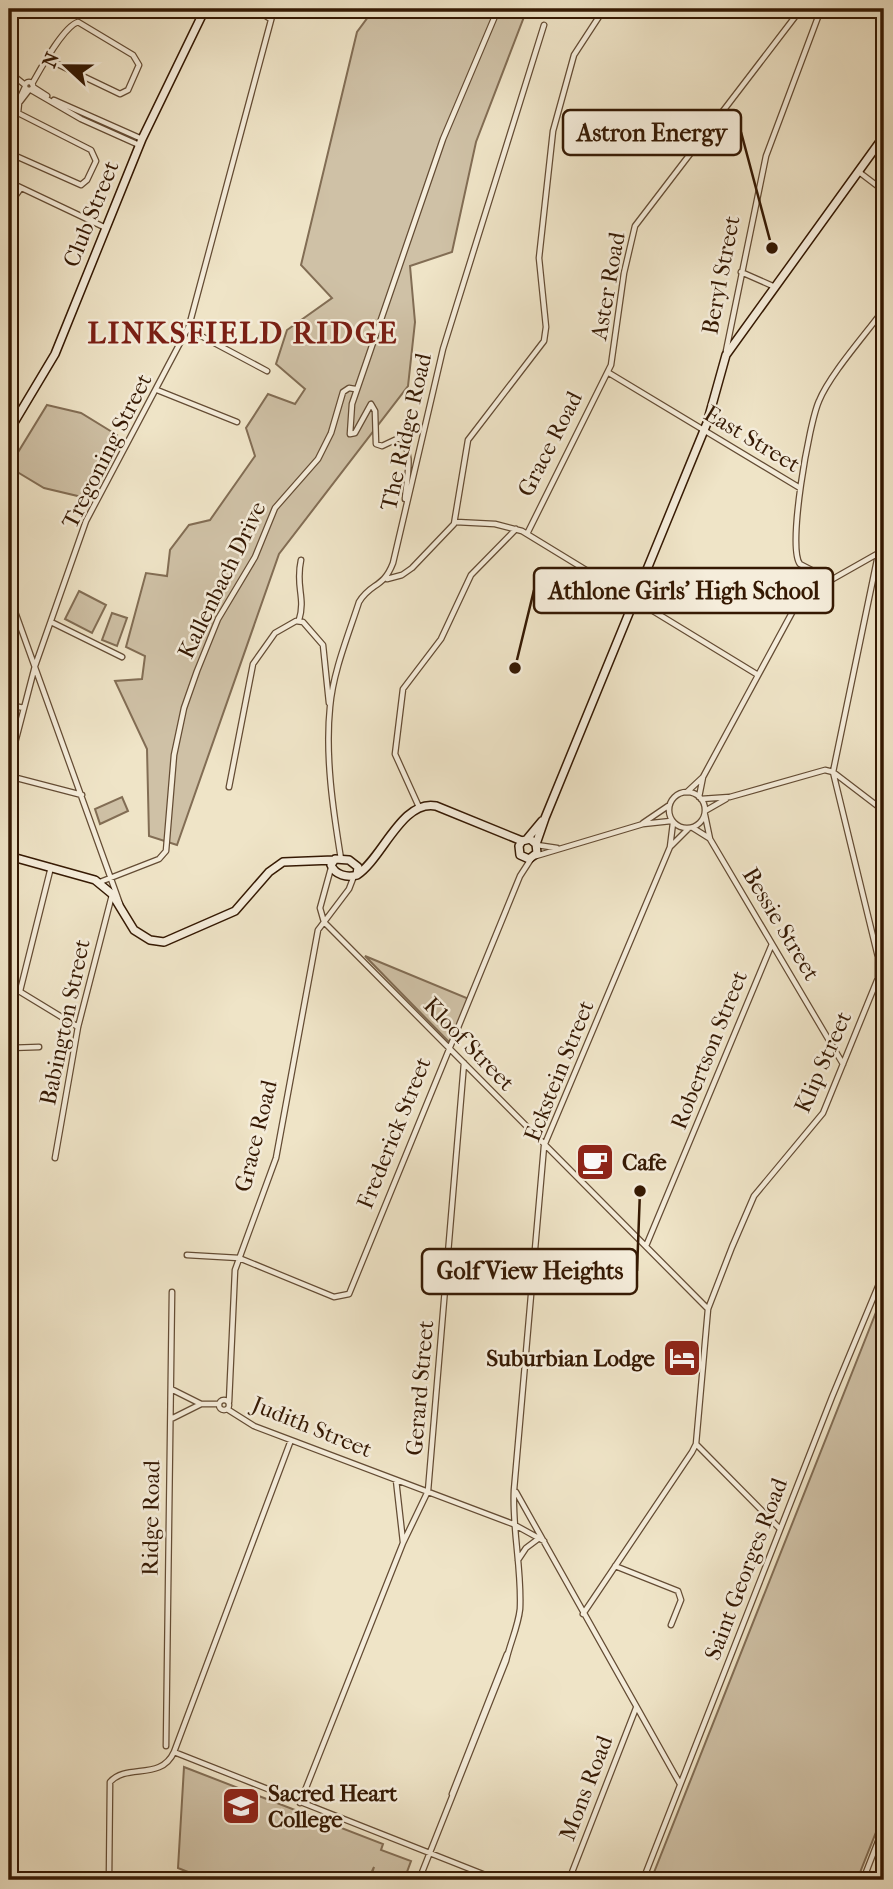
<svg xmlns="http://www.w3.org/2000/svg" width="893" height="1889" font-family="'IM FELL French Canon',serif">
<rect width="100%" height="100%" fill="#efe4c7"/>
<filter id="stains"><feTurbulence type="fractalNoise" baseFrequency=".00286" numOctaves="4"/><feColorMatrix values="0 0 0 0 .2 0 0 0 0 .09 0 0 0 0 .02 0 0 0 .5 -.17"/></filter>
<radialGradient id="worn" r=".72"><stop offset=".6" stop-color="#630" stop-opacity="0"/><stop offset="1" stop-color="#630" stop-opacity=".3"/></radialGradient>
<path fill="#cfc1a6" stroke="#826d54" stroke-width="2" d="M 374,9 L 527,9 L 476,142 L 452,252 L 410,266 L 415,322 L 408,386 L 279,554 L 177,845 L 149,836 L 147,749 L 115,681 L 142,679 L 145,656 L 126,647 L 146,573 L 167,576 L 170,550 L 189,525 L 210,520 L 255,456 L 246,428 L 268,394 L 295,404 L 305,389 L 276,364 L 287,330 L 332,298 L 301,265 L 357,32 Z
M 47,405 L 81,413 L 117,435 L 82,497 L 44,488 L 9,467 Z
M 79,591 L 106,605 L 92,633 L 65,619 Z
M 112,613 L 127,618 L 117,646 L 102,640 Z
M 122,797 L 128,811 L 100,824 L 95,809 Z
M 365,956 L 469,999 L 450,1043 Z
M 884,1292 L 884,1812 L 857,1880 L 651,1880 Z
M 184,1767 L 383,1844 L 381,1850 L 411,1861 L 404,1880 L 370,1880 L 374,1867 L 368,1880 L 208,1880 L 178,1868 Z"/>
<g fill="none" stroke-linecap="round" stroke-linejoin="round">
<defs>
<path id="street" d="M 255,9 L 269,18
M 9,11 L 11,9
M 9,72 L 25,85
M25 86a4 4 0 1 1 8 0a4 4 0 1 1-8 0Z
M 32,84 C 41,68 63,27 78,22 L 133,55 L 139,65 L 128,90 L 120,94 L 47,59
M 33,87 L 47,96
M 31,90 L 81,119 L 139,145
M 54,100 L 142,139
M 9,108 L 19,100 L 25,87
M 9,153 L 81,185 L 87,180 L 96,161 L 91,150 L 18,113 L 19,103 L 29,90
M 859,172 L 884,191
M 9,182 L 106,228
M 9,205 L 21,188
M 741,272 L 775,287
M 884,309 C 866,334 830,374 819,401 C 809,423 787,548 800,564 L 831,580 L 884,550
M 188,329 L 267,371
M 726,351 L 766,156 L 821,9
M 609,373 L 800,488
M 157,390 L 237,422
M 405,499 C 406,482 415,448 399,438 L 382,446 L 376,444 L 375,411 L 371,404 L 355,433 L 350,434 L 352,404 L 443,139 L 498,9
M 456,522 L 495,524 L 522,531 L 758,675
M 527,534 L 611,365 L 624,273 L 635,226 L 801,9
M 387,579 L 402,575 L 412,568 L 454,524 L 468,440 L 544,341 L 546,327 L 539,258 L 553,131 L 574,55 L 604,9
M 9,595 L 120,904
M 299,620 C 306,597 295,587 301,560
M 51,622 L 122,657
M 9,705 L 24,708
M 9,766 L 35,666 L 86,521 L 189,326 L 274,9
M 9,776 L 82,795
M 229,787 L 253,664 L 275,633 L 296,621 L 303,622 L 323,645 L 329,703
M669 810a18 18 0 1 1 36 0a18 18 0 1 1-36 0Z
M 687,792 L 703,777
M 699,797 L 703,777 L 814,572
M 701,799 L 730,797 L 825,770 L 833,772 L 884,811
M 419,807 L 395,754 L 403,689 L 441,639 L 471,575 L 516,529
M 705,811 L 726,799
M 705,815 L 710,839 L 843,1064
M 643,823 L 668,806
M 693,828 L 709,838
M 537,845 L 557,848
M 671,846 L 688,829
M 536,856 L 643,824 L 671,821
M 341,859 C 333,810 325,756 330,707 C 333,672 348,636 359,602 C 371,582 383,589 393,563 L 443,349 L 544,25
M 331,868 L 320,908 L 324,922 L 708,1309
M 100,882 L 159,859 L 166,851 L 174,755 L 184,708 L 197,671 L 218,619 L 255,557 L 275,508 L 318,459 L 331,433 L 343,392 L 349,388 L 355,389
M 9,985 L 78,1027
M 20,991 L 51,867
M 9,1048 L 39,1047
M 55,1158 L 78,1027 L 112,895
M 646,1246 L 772,944
M 187,1255 L 239,1258 L 334,1297 L 349,1294 L 520,876 L 531,859
M 171,1389 L 201,1404
M219 1405a5 5 0 1 1 10 0a5 5 0 1 1-10 0Z
M 229,1402 L 235,1270 L 276,1158 L 318,930 L 349,889 L 354,876
M 227,1409 L 254,1426 L 513,1524 L 544,1541
M 171,1419 L 201,1404 L 219,1404
M 696,1444 L 780,1529
M 396,1480 L 403,1542
M 516,1492 L 680,1784
M 518,1560 L 526,1548 L 538,1539
M 615,1566 L 678,1591 L 681,1600 L 671,1625
M 583,1614 L 692,1452 L 696,1444 L 708,1309 L 732,1247 L 754,1196 L 823,1113 L 878,978 L 878,957 L 833,772 L 878,555
M 166,1746 L 172,1292
M 174,1752 L 291,1440
M 452,1794 L 507,1654
M 300,1803 L 403,1543 L 428,1491 L 464,1063
M 109,1880 L 110,1782 C 127,1763 161,1781 174,1752 L 498,1880
M 419,1880 L 506,1661 C 510,1643 518,1627 520,1609 C 522,1569 512,1530 514,1490 L 544,1146 L 670,847 L 673,823
M 569,1880 L 636,1708
M 643,1880 L 832,1397 L 884,1272
M 863,1880 L 884,1826"/>
<path id="secondary" d="M 9,431 L 55,354 L 142,139 L 205,9
M 527,839 L 542,821
M 536,844 L 530,839 L 522,841 L 519,846 L 520,855 L 529,859 L 537,853 L 536,844 L 545,818 L 707,423 L 726,355 L 884,136
M 9,856 L 95,880 L 112,894 L 134,930 L 150,940 L 164,942 L 235,911 L 269,872 L 283,862 L 334,860
M 335,859 L 349,860 L 358,867 L 357,875 C 347,878 335,875 331,865 Z
M 357,875 C 382,859 402,799 436,806 L 522,841"/>
</defs>
<use href="#street" stroke="#644c34" stroke-width="7"/>
<use href="#secondary" stroke="#351903" stroke-width="10"/>
<use href="#street" stroke="#f5eddb" stroke-width="4.5"/>
<use href="#secondary" stroke="#f5eddb" stroke-width="7"/>
</g>
<defs>
<symbol id="cafe-square" viewBox="-11 -11 22 22"><rect x="-9" y="-9" width="18" height="18" rx="4" fill="#8f2418" stroke="#f5eddb"/><path d="M-5.5-4.5H6V0H3Q3 3.5 0 3.5H-2.5Q-5.5 3.5-5.5 0ZM3-3.2v2h1.7v-2ZM-6 4.5H4V6H-6Z" fill="#fff"/></symbol>
<symbol id="hotel-square" viewBox="-11 -11 22 22"><rect x="-9" y="-9" width="18" height="18" rx="4" fill="#8f2418" stroke="#f5eddb"/><path d="M-6-4.5h1.5V1H6V5H4.5V3h-9V5H-6ZM-4 0a1.8 1.8 0 1 1 3.6 0ZM.5 0V-2.5h3Q6-2.5 6 0Z" fill="#fff"/></symbol>
<symbol id="school-square" viewBox="-11 -11 22 22"><rect x="-9" y="-9" width="18" height="18" rx="4" fill="#8f2418" stroke="#f5eddb"/><path d="M0-5L7-2L0 1L-7-2ZM-4 1L0 2.5L4 1V4Q0 6-4 4Z" fill="#fff"/></symbol>
</defs>
<g fill-rule="evenodd">
<use href="#cafe-square" x="573" y="1140" width="44" height="44"/>
<use href="#hotel-square" x="660" y="1336" width="44" height="44"/>
<use href="#school-square" x="219" y="1784" width="44" height="44"/>
</g>
<g text-anchor="middle" dominant-baseline="central" stroke-width="5" stroke-linejoin="round" paint-order="stroke">
<g font-size="23" fill="#351903" stroke="#f5eddb">
<text transform="translate(91 214) rotate(-68)">Club Street</text>
<text transform="translate(721 275) rotate(-79)">Beryl Street</text>
<text transform="translate(608 286) rotate(-80)">Aster Road</text>
<text transform="translate(406 432) rotate(-77)">The Ridge Road</text>
<text transform="translate(752 439) rotate(31)">East Street</text>
<text transform="translate(550 444) rotate(-63)">Grace Road</text>
<text transform="translate(107 451) rotate(-63)">Tregoning Street</text>
<text transform="translate(222 580) rotate(-64)">Kallenbach Drive</text>
<text transform="translate(781 924) rotate(59)">Bessie Street</text>
<text transform="translate(65 1022) rotate(-78)">Babington Street</text>
<text transform="translate(469 1044) rotate(46)">Kloof Street</text>
<text transform="translate(709 1050) rotate(-68)">Robertson Street</text>
<text transform="translate(823 1062) rotate(-66)">Klip Street</text>
<text transform="translate(559 1071) rotate(-68)">Eckstein Street</text>
<text transform="translate(394 1133) rotate(-68)">Frederick Street</text>
<text transform="translate(256 1136) rotate(-76)">Grace Road</text>
<text transform="translate(420 1388) rotate(-85)">Gerard Street</text>
<text transform="translate(312 1427) rotate(22)">Judith Street</text>
<text transform="translate(151 1518) rotate(-89)">Ridge Road</text>
<text transform="translate(746 1569) rotate(-69)">Saint Georges Road</text>
<text transform="translate(586 1788) rotate(-69)">Mons Road</text>
</g>
<g font-size="23" font-weight="bold" fill="#351903" stroke="#f5eddb" text-anchor="start">
<text x="622" y="1162">Cafe</text>
<text x="655" y="1358" text-anchor="end">Suburbian Lodge</text>
<text x="268" y="1793">Sacred Heart<tspan x="268" dy="26">College</tspan></text>
</g>
<g font-size="30" font-weight="bold" letter-spacing="2" fill="#7a1f14" stroke="#f5eddb">
<text x="243" y="333">LINKSFIELD RIDGE</text>
</g>
</g>
<path fill="none" stroke="#351903" stroke-width="2.5" d="M772 248L741 132M515 668L534 590M640 1191L637 1271"/>
<g fill="#351903" stroke="#f5eddb" stroke-width="2.5">
<circle cx="772" cy="248" r="7"/>
<circle cx="515" cy="668" r="7"/>
<circle cx="640" cy="1191" r="7"/>
</g>
<g fill="#f5eddb" stroke="#351903" stroke-width="2.5">
<rect x="563" y="110" width="178" height="45" rx="7"/>
<rect x="534" y="568" width="299" height="45" rx="7"/>
<rect x="422" y="1249" width="215" height="45" rx="7"/>
</g>
<g font-size="24" text-anchor="middle" font-weight="bold" fill="#351903">
<text x="652" y="141">Astron Energy</text>
<text x="684" y="599">Athlone Girls' High School</text>
<text x="530" y="1279">Golf View Heights</text>
</g>
<rect width="893" height="1889" fill="none" stroke="#efe4c7" stroke-width="35"/>
<rect x="10" y="10" width="872" height="1868" fill="none" stroke="#351903" stroke-width="3.5"/>
<rect x="18" y="18" width="858" height="1854" fill="none" stroke="#351903" stroke-width="2"/>
<g transform="translate(66 66) rotate(292)" stroke="#f5eddb" stroke-width="5" paint-order="stroke">
<path d="M0-5L12 26L0 18L-12 26Z" fill="#351903"/>
<text y="-10" font-size="19" font-weight="bold" text-anchor="middle" fill="#351903">N</text>
</g>
<rect width="100%" height="100%" filter="url(#stains)"/>
<rect width="100%" height="100%" fill="url(#worn)"/>
</svg>
